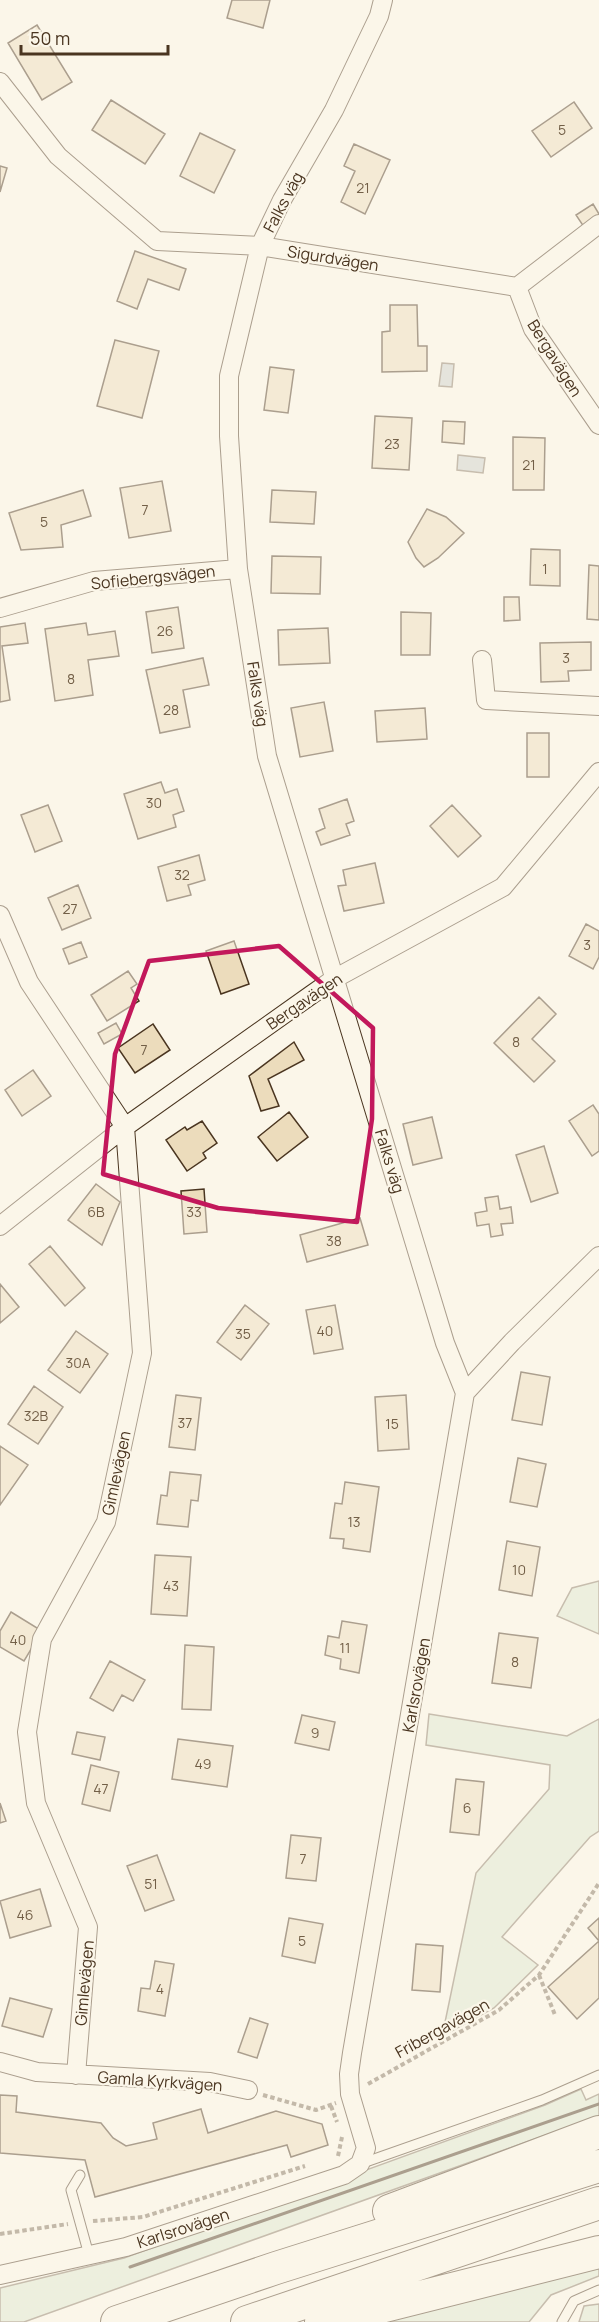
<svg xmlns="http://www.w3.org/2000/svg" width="599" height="2322" font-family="Manrope,sans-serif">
<rect width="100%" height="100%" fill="#fbf6e9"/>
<path fill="#dce7d0" stroke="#887966" stroke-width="1.5" d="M 599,1581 L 599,1634 L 557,1616 L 572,1588 Z
M 429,1714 L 567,1736 L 599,1719 L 599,1831 L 590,1837 L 502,1937 L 538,1965 L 494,2008 L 446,2034 L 444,2027 L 476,1873 L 549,1789 L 550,1765 L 426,1745 Z
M 581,2089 L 586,2100 L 599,2094 L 599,2116 L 24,2322 L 0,2322 L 0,2288 L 124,2258 L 545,2105 Z
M 599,2260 L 599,2276 L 551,2295 L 529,2322 L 375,2322 Z
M 599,2304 L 599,2322 L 579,2322 L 584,2306 Z"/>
<path fill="#c9cecd" stroke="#887966" stroke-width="1.5" d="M 442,363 L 454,364 L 452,387 L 439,386 Z
M 458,455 L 485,458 L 483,473 L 457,470 Z"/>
<path fill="#ecdcbc" stroke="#4a3520" stroke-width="1.5" d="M 232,0 L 270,0 L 263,28 L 227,18 Z
M 37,25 L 72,82 L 42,100 L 8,43 Z
M 111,100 L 165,134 L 145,164 L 92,130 Z
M 574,102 L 592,128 L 551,157 L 532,131 Z
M 200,133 L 235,150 L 214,193 L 180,176 Z
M 354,144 L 390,160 L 365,214 L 341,202 L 355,171 L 344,166 Z
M 0,166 L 7,168 L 0,192 Z
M 593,204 L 599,214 L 599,221 L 586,230 L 576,215 Z
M 135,251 L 186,269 L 179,290 L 148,279 L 137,309 L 117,301 Z
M 390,305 L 417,305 L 418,346 L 427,346 L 427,371 L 382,372 L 382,332 L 390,331 Z
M 115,340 L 159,351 L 142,418 L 97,406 Z
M 270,367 L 294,370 L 288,413 L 264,410 Z
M 375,416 L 412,418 L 409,470 L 372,468 Z
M 443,421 L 465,422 L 464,444 L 442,442 Z
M 513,437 L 545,438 L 544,490 L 513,490 Z
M 162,481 L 171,531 L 129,538 L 120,488 Z
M 83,490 L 91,516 L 61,525 L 63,547 L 21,550 L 9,513 Z
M 272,490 L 316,492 L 314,524 L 270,522 Z
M 427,509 L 446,517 L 464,533 L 438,558 L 424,567 L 416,558 L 408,542 Z
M 531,549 L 560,550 L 560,586 L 530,585 Z
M 272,556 L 321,557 L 320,594 L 271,593 Z
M 589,565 L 599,566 L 599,620 L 587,619 Z
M 504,597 L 519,597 L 520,620 L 504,621 Z
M 178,607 L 184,648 L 152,653 L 146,612 Z
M 401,612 L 431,613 L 430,655 L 401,655 Z
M 25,623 L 28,643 L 2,646 L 10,700 L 0,702 L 0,627 Z
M 86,623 L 88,635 L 115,631 L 119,656 L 88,660 L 93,695 L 55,701 L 45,629 Z
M 328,628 L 330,663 L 279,665 L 278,630 Z
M 591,642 L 591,670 L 568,671 L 569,681 L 541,682 L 540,643 Z
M 203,658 L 209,685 L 183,690 L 190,727 L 160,733 L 146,670 Z
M 324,702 L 333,751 L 300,757 L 291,708 Z
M 425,708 L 427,739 L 377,742 L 375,711 Z
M 527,733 L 549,733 L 549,777 L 527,777 Z
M 161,782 L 165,793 L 177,789 L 184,811 L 173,815 L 176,827 L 138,839 L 124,794 Z
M 347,799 L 354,821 L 346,824 L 350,835 L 321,845 L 316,832 L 325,828 L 319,809 Z
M 48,805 L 62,841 L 35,852 L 21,815 Z
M 452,805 L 481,836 L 458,857 L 430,826 Z
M 199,855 L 205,880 L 188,885 L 191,895 L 167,901 L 158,867 Z
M 375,863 L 384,903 L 344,911 L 338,886 L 346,885 L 343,870 Z
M 78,885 L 91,918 L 62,930 L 48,898 Z
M 586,924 L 599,931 L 599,957 L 593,969 L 569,956 Z
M 234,941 L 249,984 L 221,994 L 206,951 Z
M 81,942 L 87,957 L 69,964 L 63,949 Z
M 128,971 L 137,984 L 131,988 L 139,1001 L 107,1021 L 91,995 Z
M 539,997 L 556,1014 L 532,1039 L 555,1061 L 534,1082 L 494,1043 Z
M 116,1023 L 122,1034 L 104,1044 L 98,1033 Z
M 153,1024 L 170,1050 L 135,1073 L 118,1048 Z
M 294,1042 L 304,1060 L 268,1079 L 279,1106 L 261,1111 L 249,1076 Z
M 33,1070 L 51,1096 L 22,1116 L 5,1090 Z
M 593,1105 L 599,1114 L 599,1151 L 592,1156 L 569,1121 Z
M 289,1112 L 308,1137 L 277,1161 L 258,1137 Z
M 432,1117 L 442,1158 L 413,1165 L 403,1124 Z
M 202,1121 L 217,1143 L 203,1153 L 206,1158 L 187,1171 L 166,1140 L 185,1127 L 187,1130 Z
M 544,1146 L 558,1193 L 531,1202 L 516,1155 Z
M 96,1184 L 120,1202 L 102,1245 L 68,1220 Z
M 204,1189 L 207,1232 L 184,1234 L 181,1191 Z
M 498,1196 L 500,1209 L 511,1207 L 513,1223 L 501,1224 L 503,1235 L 491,1237 L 489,1224 L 477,1226 L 475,1213 L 487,1211 L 485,1198 Z
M 360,1218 L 368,1245 L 307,1262 L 300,1235 Z
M 50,1246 L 85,1288 L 65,1306 L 29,1264 Z
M 0,1284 L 19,1307 L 0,1323 Z
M 245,1305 L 269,1324 L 241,1360 L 217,1342 Z
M 335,1305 L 343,1349 L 314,1354 L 306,1310 Z
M 76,1331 L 108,1354 L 80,1393 L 48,1370 Z
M 521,1372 L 550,1377 L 542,1425 L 512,1420 Z
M 34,1386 L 63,1407 L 38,1444 L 8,1424 Z
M 176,1395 L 201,1398 L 195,1450 L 169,1447 Z
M 406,1395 L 409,1449 L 378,1451 L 375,1397 Z
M 0,1446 L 28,1465 L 0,1505 Z
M 518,1458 L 546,1464 L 537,1507 L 510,1502 Z
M 170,1472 L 201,1475 L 198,1501 L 191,1500 L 188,1527 L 157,1524 L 161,1495 L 167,1496 Z
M 345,1482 L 379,1487 L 370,1552 L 343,1548 L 344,1539 L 330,1538 L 335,1503 L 342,1504 Z
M 507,1541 L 540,1547 L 532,1596 L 499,1590 Z
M 155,1555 L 191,1557 L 187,1616 L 151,1614 Z
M 11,1612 L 42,1631 L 24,1661 L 0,1647 L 0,1631 Z
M 342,1621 L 367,1625 L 359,1673 L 340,1669 L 341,1659 L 325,1655 L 328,1636 L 339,1638 Z
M 499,1633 L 538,1638 L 531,1688 L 492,1683 Z
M 185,1645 L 214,1647 L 211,1710 L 182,1709 Z
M 110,1661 L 145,1680 L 133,1701 L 122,1695 L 113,1711 L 90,1698 Z
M 302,1715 L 335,1722 L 329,1750 L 295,1743 Z
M 77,1732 L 105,1737 L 100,1760 L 72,1754 Z
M 178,1739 L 233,1746 L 227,1787 L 172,1779 Z
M 91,1765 L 119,1772 L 110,1811 L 82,1804 Z
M 456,1779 L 484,1782 L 479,1835 L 450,1832 Z
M 0,1803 L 6,1821 L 0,1823 Z
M 291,1835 L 321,1838 L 316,1881 L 286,1878 Z
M 157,1855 L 174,1900 L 145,1911 L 127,1866 Z
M 40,1889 L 51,1926 L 10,1938 L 0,1901 Z
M 289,1918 L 323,1924 L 315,1963 L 282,1956 Z
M 599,1918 L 599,1998 L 577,2019 L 548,1987 L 599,1941 L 588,1928 Z
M 416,1944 L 443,1946 L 440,1992 L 412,1990 Z
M 155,1961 L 174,1964 L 165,2016 L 138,2011 L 141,1988 L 150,1989 Z
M 10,1998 L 52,2009 L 43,2037 L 2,2026 Z
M 250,2018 L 268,2024 L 257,2058 L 238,2052 Z
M 0,2095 L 17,2096 L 16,2112 L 101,2123 L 113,2138 L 126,2146 L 157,2139 L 153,2123 L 201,2109 L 208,2133 L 276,2111 L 322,2124 L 328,2145 L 291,2157 L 287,2145 L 95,2197 L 85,2160 L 0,2153 Z"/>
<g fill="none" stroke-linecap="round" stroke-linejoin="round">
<defs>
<path id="lane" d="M 360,2164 L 542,2100 L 599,2075
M 80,2175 L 71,2190 L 89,2255
M 562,2322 L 574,2301 L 599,2290"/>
<path id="street" d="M 383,0 L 379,16 L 334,110 L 282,200 L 260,246 L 229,376 L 229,436 L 238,569 L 267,756 L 445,1343 L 465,1393
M 0,82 L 58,156 L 157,241 L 260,246 L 517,287
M 517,287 L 533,329 L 599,425
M 517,287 L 599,224
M 0,608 L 94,581 L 238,569
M 482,660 L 486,700 L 599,706
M 0,915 L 29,982 L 125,1127 L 142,1353 L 106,1522 L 42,1639 L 27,1732 L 36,1803 L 88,1927 L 76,2075
M 0,1226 L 125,1127 L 311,995 L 334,979 L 503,887 L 599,772
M 0,2062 L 37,2072 L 210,2082 L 248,2090
M 0,2275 L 126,2247 L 344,2175 L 360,2164 L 366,2148 L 350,2094 L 349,2074 L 352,2053 L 465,1393 L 512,1342 L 599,1256"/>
<path id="highway" d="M 389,2211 L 599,2132
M 117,2322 L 276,2268 L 599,2166
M 247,2322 L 599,2203
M 321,2322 L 599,2252"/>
</defs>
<use href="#lane" stroke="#4a3520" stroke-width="11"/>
<use href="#street" stroke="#4a3520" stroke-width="20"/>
<use href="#highway" stroke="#4a3520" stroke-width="34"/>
<path stroke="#7f6f5c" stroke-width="4" stroke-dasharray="4.5 3" stroke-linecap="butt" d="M 539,1975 L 555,2015
M 368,2084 L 499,2010 L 539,1975 L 599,1883
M 263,2095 L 316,2110 L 336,2103
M 331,2106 L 337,2122
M 338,2156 L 342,2137
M 93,2221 L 143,2217 L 305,2166
M 0,2234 L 68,2224"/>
<use href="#lane" stroke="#fbf6e9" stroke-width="9"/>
<use href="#street" stroke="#fbf6e9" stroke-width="18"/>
<use href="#highway" stroke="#fbf6e9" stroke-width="32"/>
<path stroke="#4a3520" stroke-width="3" d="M 130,2267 L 599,2104"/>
</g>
<path d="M0 0H599V2322H0ZM 279,946 L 373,1028 L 372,1119 L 357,1222 L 218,1208 L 103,1174 L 115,1054 L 149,961 Z" fill="#fbf6e9" fill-opacity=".55" fill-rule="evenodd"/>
<path fill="none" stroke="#c2185b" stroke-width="4.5" stroke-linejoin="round" d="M 279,946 L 373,1028 L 372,1119 L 357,1222 L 218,1208 L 103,1174 L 115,1054 L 149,961 Z"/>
<g text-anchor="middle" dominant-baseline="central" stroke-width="4.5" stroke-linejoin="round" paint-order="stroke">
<g font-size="14" fill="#725f47">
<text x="562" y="129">5</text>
<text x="363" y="187">21</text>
<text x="392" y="443">23</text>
<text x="529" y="464">21</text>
<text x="145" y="509">7</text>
<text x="44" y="521">5</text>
<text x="545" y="568">1</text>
<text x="165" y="630">26</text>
<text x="566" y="657">3</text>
<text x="71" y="678">8</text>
<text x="171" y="709">28</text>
<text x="154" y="802">30</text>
<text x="182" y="874">32</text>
<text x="70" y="908">27</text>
<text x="587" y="944">3</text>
<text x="516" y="1041">8</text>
<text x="144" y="1049">7</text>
<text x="96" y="1211">6B</text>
<text x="194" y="1211">33</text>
<text x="334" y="1240">38</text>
<text x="325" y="1330">40</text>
<text x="243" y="1333">35</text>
<text x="78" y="1362">30A</text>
<text x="36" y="1415">32B</text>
<text x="185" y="1422">37</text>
<text x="392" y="1423">15</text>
<text x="354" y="1521">13</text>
<text x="519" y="1569">10</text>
<text x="171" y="1585">43</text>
<text x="18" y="1639">40</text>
<text x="345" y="1647">11</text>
<text x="515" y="1661">8</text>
<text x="315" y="1732">9</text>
<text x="203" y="1763">49</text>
<text x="101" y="1788">47</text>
<text x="467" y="1807">6</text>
<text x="303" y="1858">7</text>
<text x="151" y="1883">51</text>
<text x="25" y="1914">46</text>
<text x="302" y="1940">5</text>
<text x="160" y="1988">4</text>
</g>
<g font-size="16" fill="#4a3520" stroke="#fbf6e9">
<text transform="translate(283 202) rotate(-62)">Falks väg</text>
<text transform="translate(333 258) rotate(9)">Sigurdvägen</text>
<text transform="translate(555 358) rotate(58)">Bergavägen</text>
<text transform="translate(153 577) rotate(-6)">Sofiebergsvägen</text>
<text transform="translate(258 694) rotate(81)">Falks väg</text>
<text transform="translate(304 1001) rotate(-34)">Bergavägen</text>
<text transform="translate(390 1161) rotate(73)">Falks väg</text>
<text transform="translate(116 1473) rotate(-78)">Gimlevägen</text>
<text transform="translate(416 1685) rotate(-80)">Karlsrovägen</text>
<text transform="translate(84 1983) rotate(-85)">Gimlevägen</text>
<text transform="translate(442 2028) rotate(-29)">Fribergavägen</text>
<text transform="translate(160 2081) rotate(4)">Gamla Kyrkvägen</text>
<text transform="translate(183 2228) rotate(-18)">Karlsrovägen</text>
</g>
</g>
<path d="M21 45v9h147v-9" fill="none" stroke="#4a3520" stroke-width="3"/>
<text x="30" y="45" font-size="18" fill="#4a3520" stroke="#fbf6e9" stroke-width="4.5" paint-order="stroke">50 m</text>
</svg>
